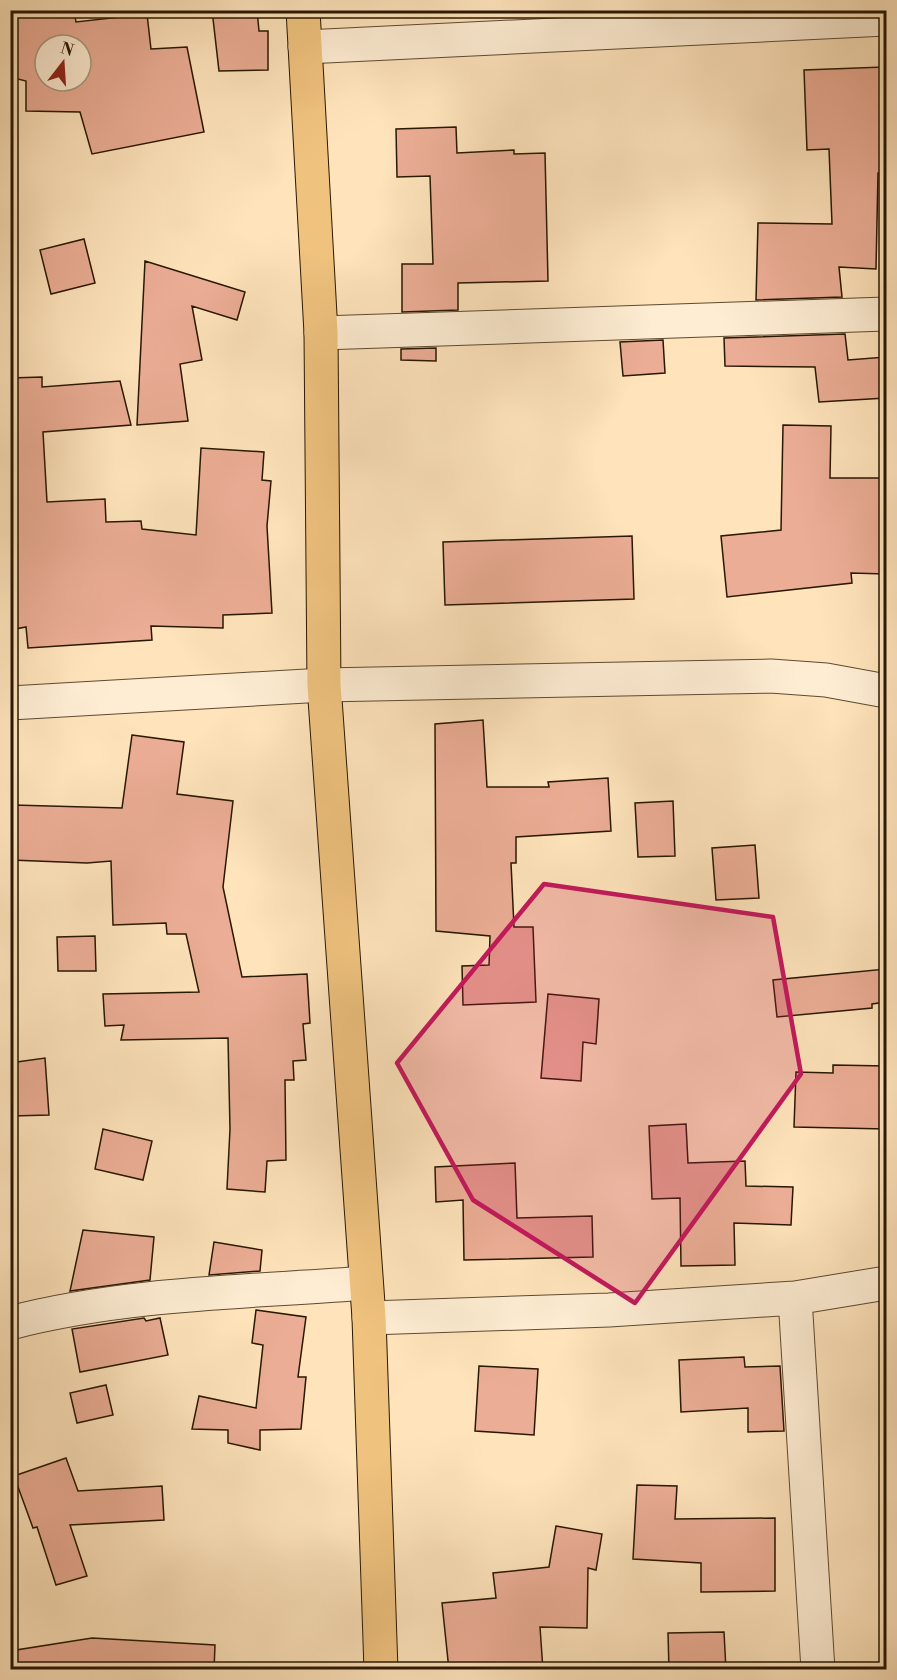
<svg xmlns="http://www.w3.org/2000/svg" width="897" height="1680" font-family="'Libre Bodoni',serif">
<rect width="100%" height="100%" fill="#fee3bb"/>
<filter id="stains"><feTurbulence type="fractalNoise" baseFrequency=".00333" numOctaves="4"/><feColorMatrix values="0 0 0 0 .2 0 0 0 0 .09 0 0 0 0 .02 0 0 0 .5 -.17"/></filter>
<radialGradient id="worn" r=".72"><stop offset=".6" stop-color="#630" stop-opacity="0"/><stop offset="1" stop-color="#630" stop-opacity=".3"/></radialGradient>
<path fill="#ebad95" stroke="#281701" stroke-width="1.5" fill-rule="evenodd" d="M 10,10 L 74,10 L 76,22 L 147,14 L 151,49 L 187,47 L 204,132 L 92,154 L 80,112 L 26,111 L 26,81 L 10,77 ZM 45,45 L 81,45 L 81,81 L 45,81 Z
M 212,10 L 257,10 L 259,31 L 268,31 L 268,70 L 219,71 Z
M 884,67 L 886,173 L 878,173 L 876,269 L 839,267 L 842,297 L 756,300 L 758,223 L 832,224 L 829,149 L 807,150 L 804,70 Z
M 456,127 L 457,153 L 514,150 L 514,154 L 545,153 L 548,281 L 458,283 L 458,310 L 402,312 L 402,264 L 433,264 L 430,176 L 397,177 L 396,129 Z
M 84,239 L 95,283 L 51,294 L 40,250 Z
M 145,261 L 245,292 L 237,320 L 192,306 L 202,360 L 180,364 L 188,421 L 137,425 Z
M 845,334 L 848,360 L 886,357 L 886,398 L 819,402 L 815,367 L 725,366 L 724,338 Z
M 663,340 L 665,373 L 623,376 L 620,342 Z
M 436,348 L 436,361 L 401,360 L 401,349 Z
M 42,377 L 42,387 L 120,381 L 131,425 L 43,432 L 47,502 L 105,499 L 106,522 L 141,521 L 142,529 L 196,535 L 201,448 L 264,452 L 262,480 L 271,481 L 267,526 L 272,613 L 223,615 L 223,628 L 151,626 L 152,640 L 28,648 L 26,627 L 10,630 L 10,551 L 16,551 L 10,461 L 10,378 Z
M 783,425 L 831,426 L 830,478 L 886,478 L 886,574 L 851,573 L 852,583 L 727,597 L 721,536 L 781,530 Z
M 632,536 L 634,599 L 445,605 L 443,542 Z
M 483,720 L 487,787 L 549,787 L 548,782 L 608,778 L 611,831 L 516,837 L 516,863 L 511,863 L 514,927 L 533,927 L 536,1002 L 463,1005 L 462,966 L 489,965 L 490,936 L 436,931 L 435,724 Z
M 132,735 L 184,742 L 177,794 L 233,801 L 223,887 L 242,977 L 307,974 L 310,1023 L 303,1024 L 306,1060 L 293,1061 L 294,1080 L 285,1080 L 286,1160 L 267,1161 L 265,1192 L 227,1189 L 230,1129 L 228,1038 L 121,1040 L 124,1025 L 105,1026 L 103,994 L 199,992 L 186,934 L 167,934 L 166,923 L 113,925 L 111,861 L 87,863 L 11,860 L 13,805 L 122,808 Z
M 673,801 L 675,856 L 638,857 L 635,803 Z
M 755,845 L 759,898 L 716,900 L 712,848 Z
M 95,936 L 96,971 L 58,971 L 57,937 Z
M 886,969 L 886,1002 L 872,1004 L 872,1008 L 777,1017 L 773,980 Z
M 548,994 L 599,999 L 596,1044 L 583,1042 L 581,1081 L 541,1078 Z
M 45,1058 L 49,1115 L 12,1116 L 10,1063 Z
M 833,1065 L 886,1066 L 886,1129 L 794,1127 L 796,1072 L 833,1073 Z
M 686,1124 L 688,1163 L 745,1161 L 746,1186 L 793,1187 L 791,1225 L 734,1223 L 735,1265 L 681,1266 L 680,1198 L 652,1199 L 649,1126 Z
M 103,1129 L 152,1141 L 143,1180 L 95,1169 Z
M 515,1163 L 517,1218 L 592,1216 L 593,1257 L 464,1260 L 463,1200 L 436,1202 L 435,1167 Z
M 83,1230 L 154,1237 L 150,1280 L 70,1291 Z
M 214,1242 L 262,1250 L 260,1271 L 209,1275 Z
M 256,1310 L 306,1317 L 298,1377 L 306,1377 L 301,1429 L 260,1430 L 260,1450 L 228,1443 L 228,1430 L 192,1429 L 199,1396 L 256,1408 L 263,1345 L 252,1343 Z
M 144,1318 L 146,1321 L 160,1318 L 168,1355 L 80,1372 L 72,1329 Z
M 744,1357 L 745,1367 L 780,1366 L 784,1431 L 748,1432 L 748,1408 L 681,1412 L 679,1360 Z
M 479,1366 L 538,1369 L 534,1435 L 475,1431 Z
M 106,1385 L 113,1415 L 77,1423 L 70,1393 Z
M 66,1458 L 78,1491 L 162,1486 L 164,1520 L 70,1525 L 87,1576 L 56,1585 L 37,1527 L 33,1528 L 14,1476 Z
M 637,1485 L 677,1486 L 675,1519 L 775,1518 L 775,1591 L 701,1592 L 701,1563 L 633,1559 Z
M 556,1526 L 602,1534 L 596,1570 L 588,1568 L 587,1628 L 540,1627 L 543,1670 L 449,1670 L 442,1603 L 496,1598 L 493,1573 L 549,1567 Z
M 724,1632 L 726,1670 L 669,1670 L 668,1633 Z
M 92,1638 L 215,1645 L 214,1670 L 10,1670 L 10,1651 Z"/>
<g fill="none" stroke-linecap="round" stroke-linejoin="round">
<defs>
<path id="minor" d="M 305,47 L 886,19
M 321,333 L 886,314
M 10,703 L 324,685 L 771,676 L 826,680 L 886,691
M 795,1298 L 818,1670
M 369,1318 L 609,1310 L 795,1298 L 886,1283
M 10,1323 C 125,1293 248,1292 366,1283"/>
<path id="major" d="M 303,10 L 321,333 L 324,685 L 369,1318 L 381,1670"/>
</defs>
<use href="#minor" stroke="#5e4a30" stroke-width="35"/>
<use href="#major" stroke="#281701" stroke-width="35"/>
<use href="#minor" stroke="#feedd3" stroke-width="33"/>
<use href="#major" stroke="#efc27e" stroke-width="33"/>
</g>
<path fill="#c2185b" fill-opacity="0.2" stroke="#c2185b" stroke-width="4.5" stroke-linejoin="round" d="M 544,884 L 773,917 L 801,1074 L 635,1303 L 473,1200 L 397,1063 Z"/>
<rect width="897" height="1680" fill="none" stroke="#fee3bb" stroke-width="36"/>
<rect x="12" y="12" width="873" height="1656" fill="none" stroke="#281701" stroke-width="3"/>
<rect x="18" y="18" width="861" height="1644" fill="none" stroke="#281701" stroke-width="1.5"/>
<g transform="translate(63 63) rotate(17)"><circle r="28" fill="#feedd3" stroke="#a8977f" stroke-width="1.5"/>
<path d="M0-4.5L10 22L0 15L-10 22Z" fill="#8f2418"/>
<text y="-9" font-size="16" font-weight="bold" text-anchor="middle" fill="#281701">N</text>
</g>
<rect width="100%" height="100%" filter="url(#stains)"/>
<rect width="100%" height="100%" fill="url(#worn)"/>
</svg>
